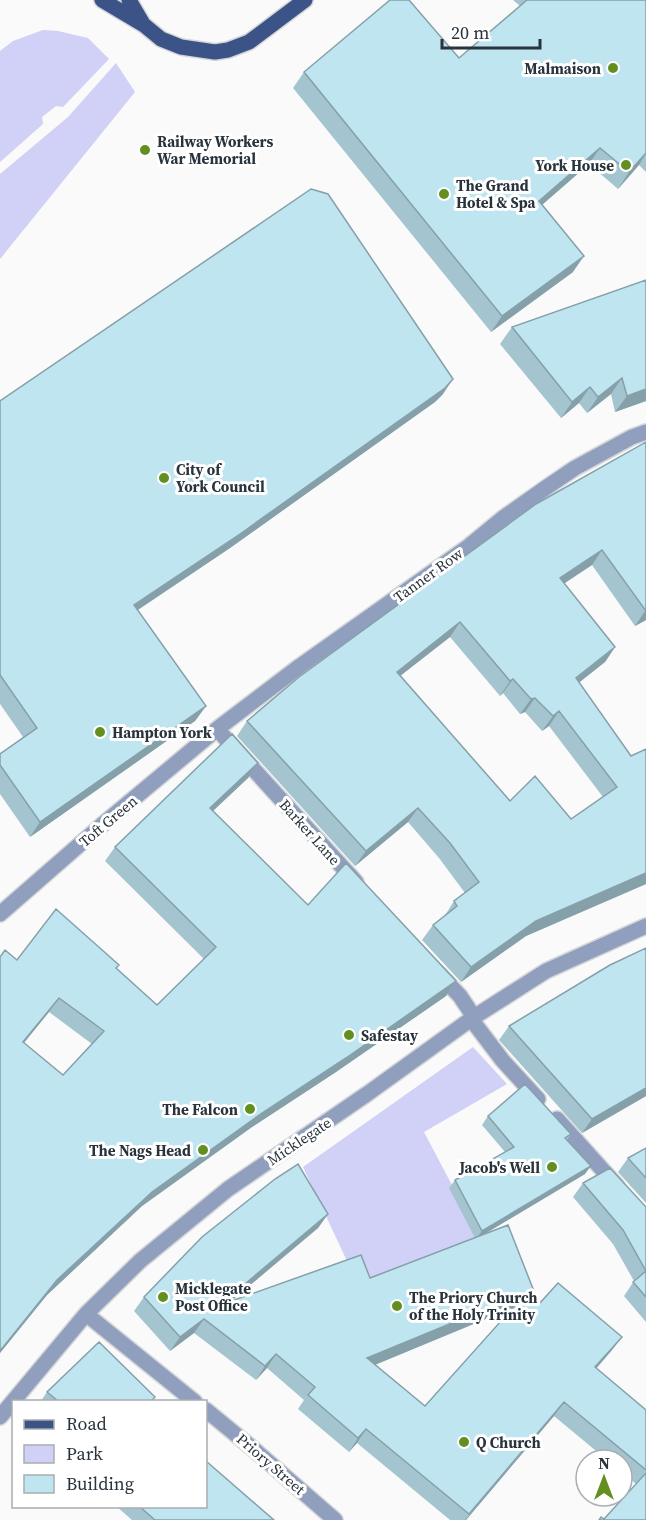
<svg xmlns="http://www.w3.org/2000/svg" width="646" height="1520" font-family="'Source Serif 4',serif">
<rect width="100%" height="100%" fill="#fafafa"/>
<path fill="#d1d0f6" d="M 43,30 L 58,31 L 88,38 L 109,59 L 63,107 L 56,106 L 42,117 L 43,124 L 0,162 L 0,51 L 13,41 Z
M 116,63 L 135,92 L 0,259 L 0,174 L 68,117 Z
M 473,1047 L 507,1084 L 424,1132 L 482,1242 L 361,1291 L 303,1167 Z"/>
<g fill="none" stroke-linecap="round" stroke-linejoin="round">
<defs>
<path id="minor" d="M 217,729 L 356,882
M 0,914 L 102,825 L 217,729 L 300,666 L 469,546 L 503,518 L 547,487 L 575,468 L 632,437 L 646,432
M 438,973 L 460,996 L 474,1017
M 471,1019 L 503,1061 L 538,1099
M 557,1119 L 617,1186
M 86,1314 L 195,1402
M 206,1410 L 251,1447 L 335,1520
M 0,1417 L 86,1314 L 140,1261 L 228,1189 L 367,1094 L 474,1017 L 546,971 L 646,926"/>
<path id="major" d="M 102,0 L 144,25 L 161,39 L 181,47 L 215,52 L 228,50 L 249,42 L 305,0
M 129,0 L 142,22"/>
</defs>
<use href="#minor" stroke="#d4d6d8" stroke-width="18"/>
<use href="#major" stroke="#d4d6d8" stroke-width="18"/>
<use href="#minor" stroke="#909fbd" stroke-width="15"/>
<use href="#major" stroke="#3b5387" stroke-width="15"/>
</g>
<path fill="#a4c5cf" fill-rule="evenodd" d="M 513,0 L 646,0 L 646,172 L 639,165 L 618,189 L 589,164 L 542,205 L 573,272 L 491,332 L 293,88 L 304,72 L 459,58 L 520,6 Z
M 646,280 L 646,401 L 615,412 L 611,394 L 587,413 L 579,403 L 561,418 L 500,344 L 512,327 Z
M 443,394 L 435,402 L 230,548 L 138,610 L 206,706 L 195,721 L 30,837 L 0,794 L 0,754 L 23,737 L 0,704 L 0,401 Z
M 646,442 L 646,620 L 635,626 L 592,565 L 564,583 L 615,647 L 605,662 L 579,682 L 631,756 L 646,749 L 646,884 L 526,936 L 461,982 L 422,940 L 433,925 L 444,917 L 454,901 L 465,893 L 439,858 L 408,822 L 355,866 L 237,736 L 247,721 ZM 450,637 L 500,696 L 503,693 L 520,714 L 525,712 L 542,731 L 549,726 L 603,797 L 571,819 L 510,801 L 400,676 Z
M 258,763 L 248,778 L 213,811 L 308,905 L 456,981 L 446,996 L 336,1072 L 252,1127 L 142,1206 L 47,1295 L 0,1353 L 17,960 L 116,969 L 157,1005 L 204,959 L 105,861 L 115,847 ZM 49,1012 L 92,1044 L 63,1075 L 24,1043 Z
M 646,948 L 646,1096 L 582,1133 L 499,1040 L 509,1026 Z
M 488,1116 L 571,1134 L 567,1140 L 585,1174 L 483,1235 L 539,1304 L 612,1350 L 596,1369 L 646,1410 L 646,1520 L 604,1519 L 636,1484 L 622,1472 L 622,1460 L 607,1460 L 554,1416 L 466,1520 L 450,1520 L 357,1443 L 349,1452 L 298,1409 L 304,1400 L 267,1368 L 256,1380 L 194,1333 L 170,1351 L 134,1311 L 144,1297 L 328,1214 L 318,1228 L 231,1301 L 370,1278 L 475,1238 L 449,1188 L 455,1180 L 505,1152 L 482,1125 ZM 513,1307 L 425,1406 L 375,1364 Z
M 646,1148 L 646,1203 L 618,1172 L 628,1158 Z
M 583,1183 L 646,1207 L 646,1322 L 624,1296 L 634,1281 L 613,1244 L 573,1197 Z
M 47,1392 L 152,1401 L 41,1401 Z
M 116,1506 L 206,1506 L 274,1520 L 132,1520 Z"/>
<path fill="#86a0a9" d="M 600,148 L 589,164 L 528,217 L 539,201 Z
M 646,153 L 639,165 L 618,189 L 629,172 Z
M 584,256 L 573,272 L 491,332 L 502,316 Z
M 622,378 L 611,394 L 587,413 L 598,397 Z
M 453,379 L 443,394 L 435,402 L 230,548 L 124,619 L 134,605 Z
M 590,387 L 579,403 L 561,418 L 572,402 Z
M 646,389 L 646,401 L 615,412 L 627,396 Z
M 602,550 L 592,565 L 550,593 L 560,578 Z
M 646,611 L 646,620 L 635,626 L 645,611 Z
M 460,622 L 450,637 L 386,687 L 397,672 Z
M 615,647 L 605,662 L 566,693 L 576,678 Z
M 513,679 L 503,693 L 500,696 L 510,681 Z
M 535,698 L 525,712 L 520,714 L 531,699 Z
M 206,706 L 195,721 L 30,837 L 40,822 Z
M 559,711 L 549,726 L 542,731 L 553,716 Z
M 258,763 L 248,778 L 200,823 L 210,808 Z
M 418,808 L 408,822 L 355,866 L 366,851 Z
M 646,873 L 646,884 L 526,936 L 461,982 L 471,967 L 536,921 Z
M 456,981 L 446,996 L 336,1072 L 252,1127 L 142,1206 L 47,1295 L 0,1353 L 0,1351 L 57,1280 L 152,1192 L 262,1113 Z
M 59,998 L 49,1012 L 13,1056 L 23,1042 Z
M 646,1088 L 646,1096 L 582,1133 L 592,1119 Z
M 591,1166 L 585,1174 L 476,1239 L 482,1231 Z
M 328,1214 L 318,1228 L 210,1319 L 220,1305 Z
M 527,1292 L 517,1306 L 358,1372 L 367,1358 Z
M 204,1319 L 194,1333 L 170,1351 L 180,1337 Z
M 622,1337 L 612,1350 L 585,1381 L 595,1367 Z
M 276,1354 L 267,1368 L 256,1380 L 265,1366 Z
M 564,1402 L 554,1416 L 466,1520 L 465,1520 Z
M 366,1429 L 357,1443 L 349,1452 L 358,1438 Z"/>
<path fill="#bfe5f1" stroke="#86a0a9" stroke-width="1.5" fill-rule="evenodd" d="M 390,0 L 409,0 L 459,58 L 527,0 L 646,0 L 646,153 L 629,172 L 600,148 L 539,201 L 584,256 L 502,316 L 304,72 Z
M 311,189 L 328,194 L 453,379 L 445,388 L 240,534 L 134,605 L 206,706 L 40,822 L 0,765 L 0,754 L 37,728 L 0,675 L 0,401 Z
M 646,280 L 646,389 L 627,396 L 622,378 L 598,397 L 590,387 L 572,402 L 512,327 Z
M 646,442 L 646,611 L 602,550 L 560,578 L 615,647 L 576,678 L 631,756 L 646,749 L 646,873 L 536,921 L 471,967 L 433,925 L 457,906 L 454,901 L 479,882 L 450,843 L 418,808 L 366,851 L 247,721 L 299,677 L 536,504 ZM 460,622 L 510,681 L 513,679 L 531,699 L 535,698 L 553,716 L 559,711 L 617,787 L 571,819 L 535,776 L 510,801 L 397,672 Z
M 232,734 L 258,763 L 210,808 L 308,905 L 346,863 L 456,981 L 346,1058 L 262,1113 L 152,1192 L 57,1280 L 0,1351 L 0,957 L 5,950 L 17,960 L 56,909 L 119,965 L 116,968 L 157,1005 L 216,947 L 115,847 ZM 59,998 L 104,1031 L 63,1075 L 23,1042 Z
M 646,948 L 646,1088 L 592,1119 L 509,1026 L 610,965 Z
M 525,1084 L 571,1134 L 565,1138 L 591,1166 L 482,1231 L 455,1180 L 514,1147 L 488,1116 Z
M 646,1148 L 646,1178 L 628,1158 Z
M 298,1164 L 328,1214 L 220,1305 L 361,1255 L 370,1278 L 508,1225 L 539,1304 L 558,1283 L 622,1337 L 595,1367 L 646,1410 L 646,1470 L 564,1402 L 469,1514 L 366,1429 L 358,1438 L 308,1395 L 315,1387 L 276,1354 L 265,1366 L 204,1319 L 180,1337 L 144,1297 L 202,1237 L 275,1179 ZM 527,1292 L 425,1406 L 367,1358 Z
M 610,1168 L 646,1207 L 646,1271 L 623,1230 L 583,1183 Z
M 646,1271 L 646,1297 L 633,1282 Z
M 99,1342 L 155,1397 L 151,1401 L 58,1401 L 47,1392 Z
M 206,1461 L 274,1520 L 155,1520 L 139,1506 L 206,1506 Z
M 646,1473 L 646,1520 L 599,1520 L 601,1517 L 604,1519 Z"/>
<g fill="#638f20" stroke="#fff" stroke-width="2">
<circle cx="613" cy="68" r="6"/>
<circle cx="145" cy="150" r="6"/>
<circle cx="626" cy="165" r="6"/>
<circle cx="444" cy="194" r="6"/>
<circle cx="164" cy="478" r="6"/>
<circle cx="100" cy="732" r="6"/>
<circle cx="349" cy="1035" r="6"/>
<circle cx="250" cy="1109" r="6"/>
<circle cx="203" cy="1150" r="6"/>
<circle cx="552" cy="1167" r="6"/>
<circle cx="163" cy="1297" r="6"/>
<circle cx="397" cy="1306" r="6"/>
<circle cx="464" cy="1442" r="6"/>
</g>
<g text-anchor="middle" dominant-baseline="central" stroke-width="6" stroke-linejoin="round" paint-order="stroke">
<g font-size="15" font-weight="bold" fill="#28333c" stroke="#fff" text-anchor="start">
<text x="601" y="68" text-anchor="end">Malmaison</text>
<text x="157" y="141">Railway Workers<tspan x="157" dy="17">War Memorial</tspan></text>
<text x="614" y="165" text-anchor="end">York House</text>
<text x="456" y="185">The Grand<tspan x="456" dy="17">Hotel &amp; Spa</tspan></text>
<text x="176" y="469">City of<tspan x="176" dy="17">York Council</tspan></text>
<text x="112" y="732">Hampton York</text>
<text x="361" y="1035">Safestay</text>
<text x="238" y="1109" text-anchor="end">The Falcon</text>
<text x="191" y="1150" text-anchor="end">The Nags Head</text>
<text x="540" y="1167" text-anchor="end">Jacob's Well</text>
<text x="175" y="1288">Micklegate<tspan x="175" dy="17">Post Office</tspan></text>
<text x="409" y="1297">The Priory Church<tspan x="409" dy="17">of the Holy Trinity</tspan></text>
<text x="476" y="1442">Q Church</text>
</g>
<g font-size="15" fill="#28333c" stroke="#fff">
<text transform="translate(428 575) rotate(-36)">Tanner Row</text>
<text transform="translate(108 821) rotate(-40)">Toft Green</text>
<text transform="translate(310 832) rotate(48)">Barker Lane</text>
<text transform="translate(299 1141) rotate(-34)">Micklegate</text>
<text transform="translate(271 1464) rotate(41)">Priory Street</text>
</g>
</g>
<rect x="12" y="1400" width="195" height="108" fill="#ffffff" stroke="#a9adb1" stroke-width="1.5"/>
<rect x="24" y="1420" width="30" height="9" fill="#3b5387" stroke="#a9adb1" stroke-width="1.5"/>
<text x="66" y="1430" font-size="18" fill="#28333c">Road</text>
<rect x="24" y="1445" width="30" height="18" fill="#d1d0f6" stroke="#a9adb1" stroke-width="1.5"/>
<text x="66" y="1460" font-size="18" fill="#28333c">Park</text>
<rect x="24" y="1475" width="30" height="18" fill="#bfe5f1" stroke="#a9adb1" stroke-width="1.5"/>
<text x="66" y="1490" font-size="18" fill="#28333c">Building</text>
<g transform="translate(604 1478)"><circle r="28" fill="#ffffff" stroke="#a9adb1" stroke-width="1.5"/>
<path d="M0-4.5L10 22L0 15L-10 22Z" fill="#638f20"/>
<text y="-9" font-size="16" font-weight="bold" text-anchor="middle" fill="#28333c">N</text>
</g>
<path d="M442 39v9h98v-9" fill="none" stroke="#28333c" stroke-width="3"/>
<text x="451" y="39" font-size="18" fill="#28333c" stroke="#ffffff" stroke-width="4.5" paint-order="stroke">20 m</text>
</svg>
